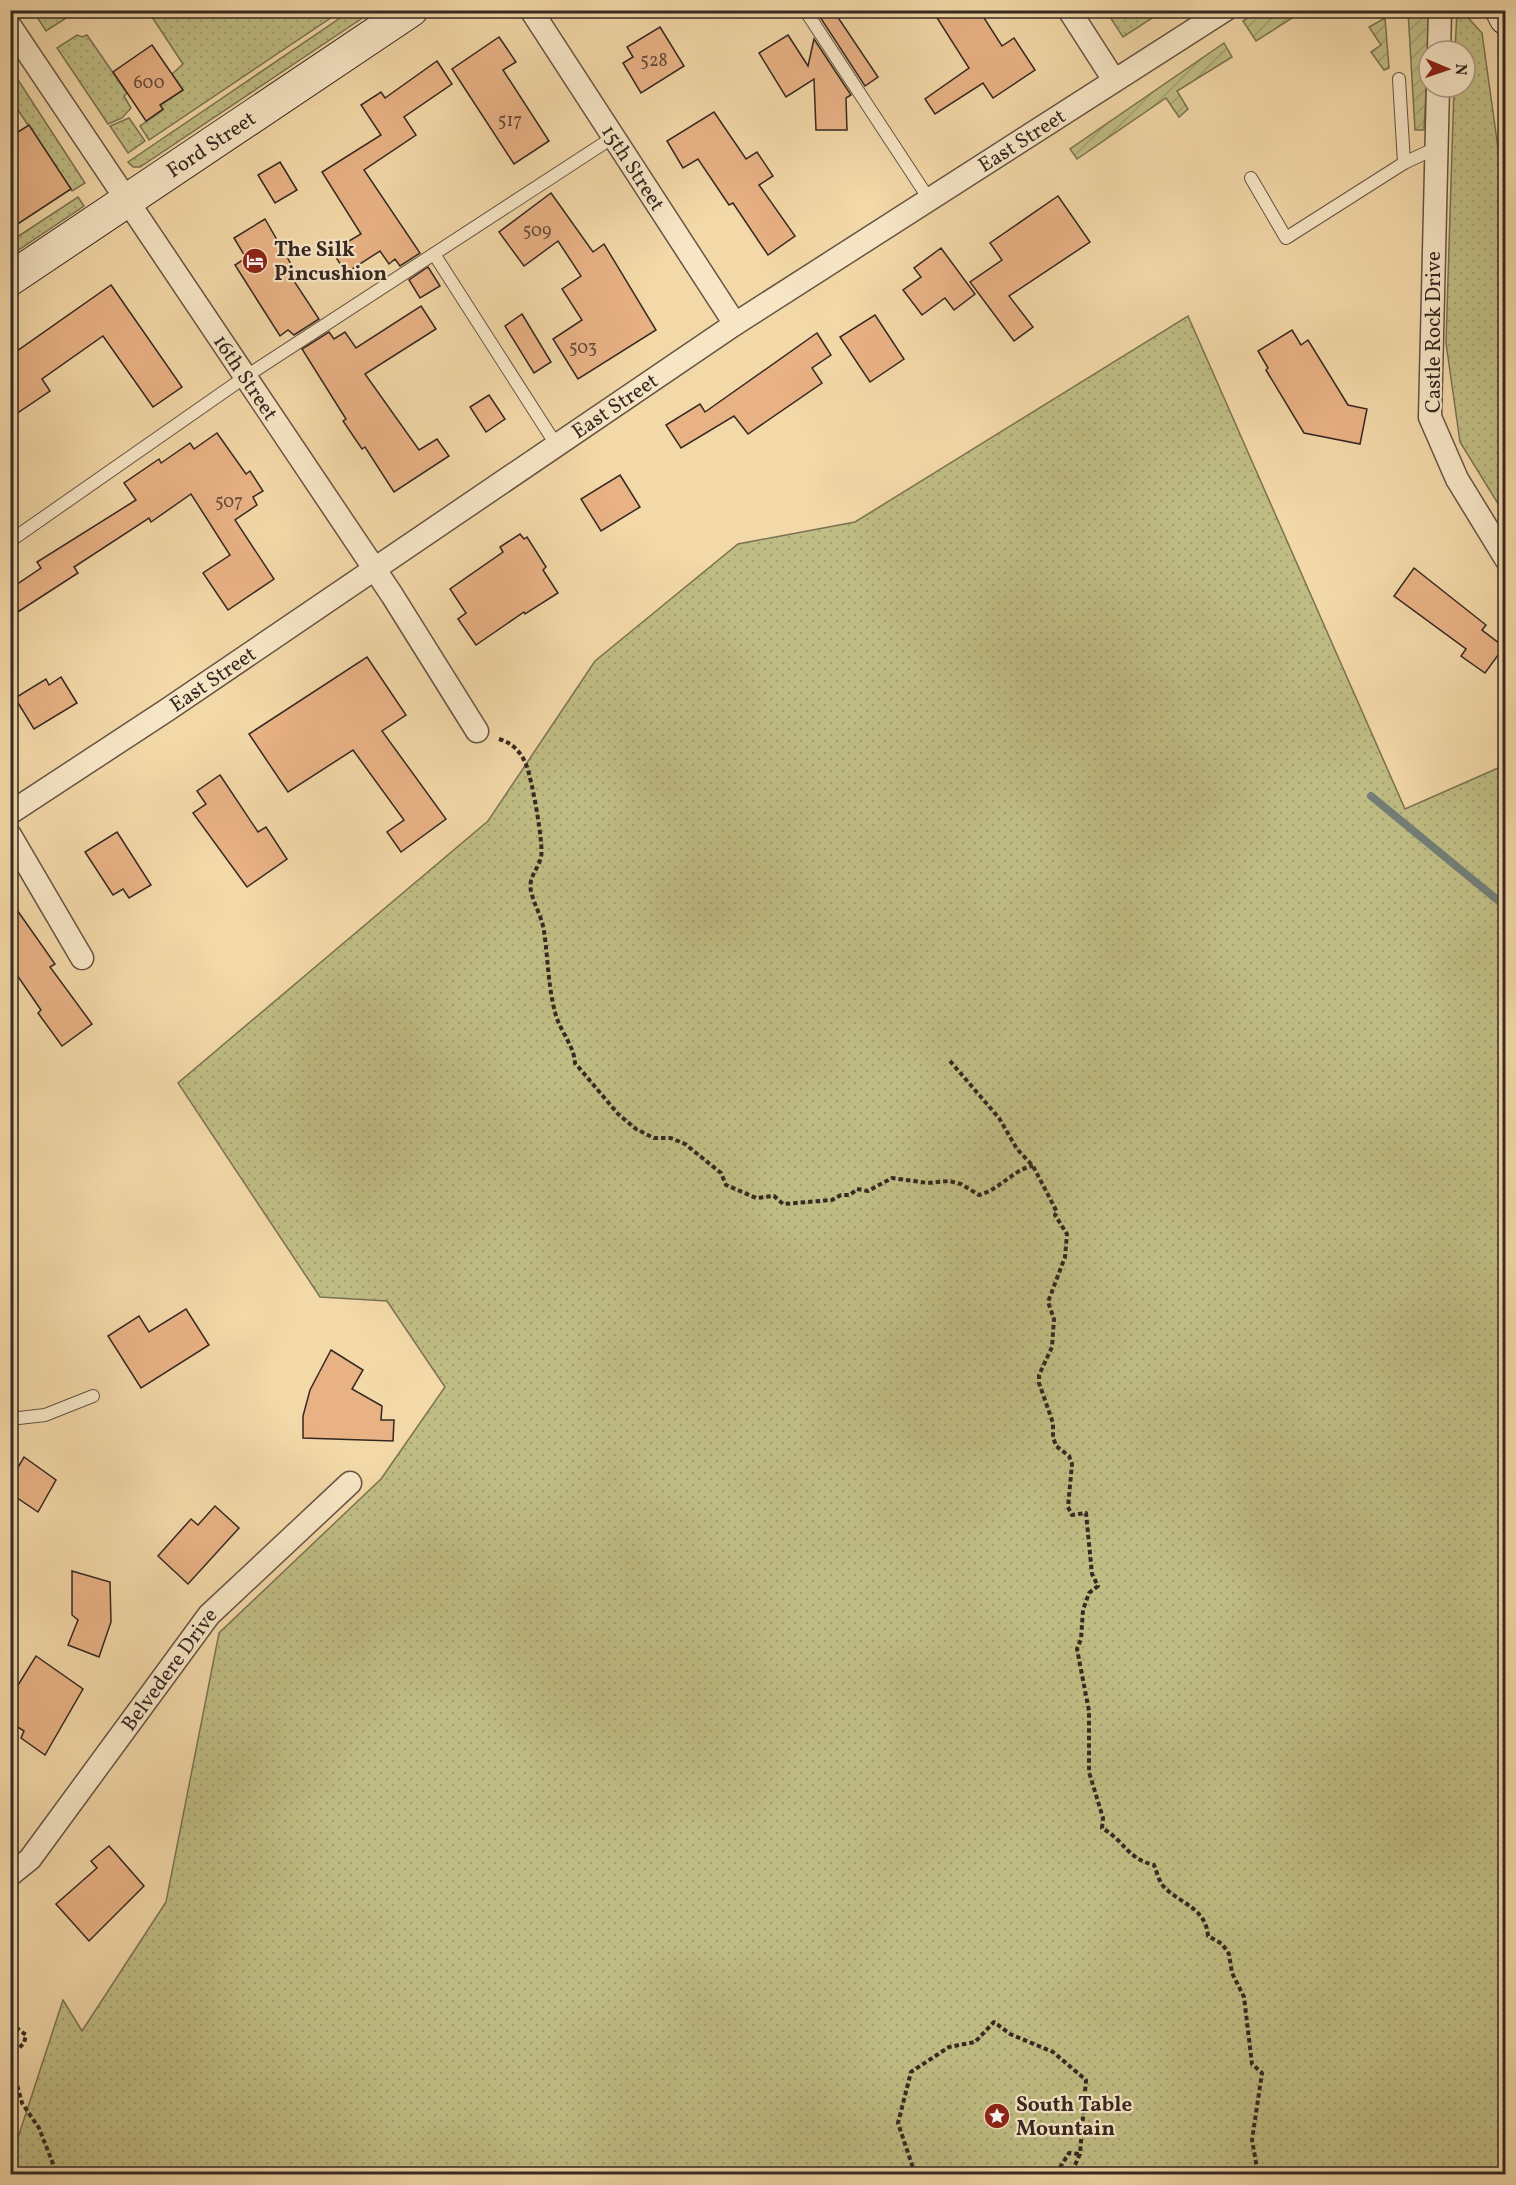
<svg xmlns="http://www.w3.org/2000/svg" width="1516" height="2185" font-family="Vollkorn,serif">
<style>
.grass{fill:url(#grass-dots);stroke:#7b7253;stroke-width:1.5}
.garden{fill:url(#garden-furrows);stroke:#7b7253;stroke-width:1.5}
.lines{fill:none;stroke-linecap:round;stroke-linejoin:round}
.stream{stroke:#747e77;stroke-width:8}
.building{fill:#e9b285;stroke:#362822;stroke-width:1.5}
.lane-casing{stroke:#655444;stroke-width:14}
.street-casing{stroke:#655444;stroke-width:25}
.secondary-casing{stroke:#362822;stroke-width:35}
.path{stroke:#362822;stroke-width:4;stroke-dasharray:4.5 3;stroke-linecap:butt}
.lane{stroke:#f7e6c6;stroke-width:12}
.street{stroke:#f7e6c6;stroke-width:22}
.secondary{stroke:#f7e6c6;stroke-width:33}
.labels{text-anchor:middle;stroke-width:4.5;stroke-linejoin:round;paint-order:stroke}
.number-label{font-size:18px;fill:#634a3b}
.street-label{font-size:21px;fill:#362822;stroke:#f7e6c6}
.poi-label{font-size:21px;font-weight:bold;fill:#362822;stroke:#f7e6c6;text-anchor:start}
</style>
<defs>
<pattern id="grass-dots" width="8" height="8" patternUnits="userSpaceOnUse" patternTransform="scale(1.5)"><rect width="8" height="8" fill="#c0bd84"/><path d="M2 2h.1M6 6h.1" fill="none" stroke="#a6a272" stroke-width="1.8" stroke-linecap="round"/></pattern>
<pattern id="garden-furrows" width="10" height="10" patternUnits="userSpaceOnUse" patternTransform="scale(1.5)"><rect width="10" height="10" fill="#c0bd84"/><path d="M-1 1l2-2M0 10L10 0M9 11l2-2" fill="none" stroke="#a6a272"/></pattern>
</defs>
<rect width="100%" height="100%" fill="#f3d8a8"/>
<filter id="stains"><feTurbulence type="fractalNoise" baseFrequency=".00333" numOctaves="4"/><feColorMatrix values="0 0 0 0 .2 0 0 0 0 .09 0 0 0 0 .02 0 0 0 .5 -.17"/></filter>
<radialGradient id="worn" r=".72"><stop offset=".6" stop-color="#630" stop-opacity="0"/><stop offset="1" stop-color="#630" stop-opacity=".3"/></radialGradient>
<g class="grass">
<polygon points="45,10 77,10 77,11 46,31 37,17"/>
<polygon points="352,10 373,11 140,167 133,167 128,162"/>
<polygon points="148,11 341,11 149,140 140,126 163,110 160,105 183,90 172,74 183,64"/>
<polygon points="1106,11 1163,11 1123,37"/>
<polygon points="1457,11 1462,11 1482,33 1498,148 1506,279 1505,515 1460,442 1446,343 1454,87 1465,87 1465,51 1455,51"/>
<polygon points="77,35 82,37 87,35 127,93 124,96 131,108 122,118 108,124 57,48"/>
<polygon points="10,69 11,69 85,183 72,191 14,104 11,99"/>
<polygon points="129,118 145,141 128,153 110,126"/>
<polygon points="78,197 84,206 11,255 11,241"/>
<polygon points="1188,316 1405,809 1505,765 1505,2174 11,2174 11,2159 63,2000 82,2031 166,1902 219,1633 381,1479 445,1387 387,1301 320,1297 178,1083 488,821 595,661 738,544 855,522"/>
</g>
<g class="garden">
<polygon points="1260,10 1303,10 1303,11 1256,41 1243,21"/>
<polygon points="1408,11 1430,11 1424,130 1415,130"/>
<polygon points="1385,18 1389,68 1384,70 1371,52 1381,45 1369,27"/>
<polygon points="1224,43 1232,57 1177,91 1188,109 1179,117 1166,98 1077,159 1070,149"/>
</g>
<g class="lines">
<polyline class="stream" points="1371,796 1506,907"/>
</g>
<g class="building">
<polygon points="821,10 833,10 878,77 865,86 820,17"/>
<polygon points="932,10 979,10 1002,46 1014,38 1035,70 993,98 983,83 935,114 925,99 969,68"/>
<polygon points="660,27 684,66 641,93 623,63 633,57 627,47"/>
<polygon points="788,35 808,66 814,39 851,95 846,98 847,130 816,130 814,79 786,97 759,53"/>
<polygon points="499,37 516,62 503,70 549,141 514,164 452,69"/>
<polygon points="152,45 183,90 160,105 163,109 146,121 113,72"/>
<polygon points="437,61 452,84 404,117 416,135 364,170 420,253 400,266 395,259 389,264 380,251 346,273 332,251 361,234 322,172 381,135 361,105 381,92 385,98"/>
<polygon points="714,112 746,159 757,152 773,176 759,185 795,236 768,255 733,203 729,205 698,159 683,168 667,141"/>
<polygon points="29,125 71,189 10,229 10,137"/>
<polygon points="280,162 297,190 275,203 258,175"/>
<polygon points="551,193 593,252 604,244 656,330 578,379 553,339 582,320 562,289 581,276 558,241 524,266 499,232"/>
<polygon points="1058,196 1090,242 1009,296 1033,327 1014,341 970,282 1002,260 990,243"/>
<polygon points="265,219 295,271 290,275 319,319 294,335 288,330 280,336 235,265 246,258 234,238"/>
<polygon points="941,248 975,294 954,310 945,298 922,315 903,290 921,277 914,268"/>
<polygon points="428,267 440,286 420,298 409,280"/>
<polygon points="111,285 182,387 153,407 103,336 42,379 50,391 10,418 10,356"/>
<polygon points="421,306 436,329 365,374 419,450 437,439 449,456 394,492 365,447 362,449 343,421 346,419 302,349 329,332 334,339 345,332 356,348"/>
<polygon points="522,314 551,362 534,373 505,326"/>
<polygon points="875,315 904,359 870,382 840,337"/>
<polygon points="1292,330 1301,345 1308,340 1348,405 1367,409 1360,444 1304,433 1266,370 1268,368 1258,351"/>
<polygon points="817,333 831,355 812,368 822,383 748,434 734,416 681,448 666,425 700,404 705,412"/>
<polygon points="489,395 505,419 486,432 470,407"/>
<polygon points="217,433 246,474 250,471 263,491 253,497 257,505 235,520 274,579 228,610 203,573 230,555 191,494 151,522 149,518 74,567 78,573 10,617 10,589 41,568 37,562 136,500 124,483 159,459 161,463 190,443 194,449"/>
<polygon points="620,475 640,507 601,531 581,499"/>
<polygon points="520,534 524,539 527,537 546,567 543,570 558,593 525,614 524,612 476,645 458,619 466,613 450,589 503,552 500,547"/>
<polygon points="1414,568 1486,625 1482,630 1504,647 1485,673 1461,656 1466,649 1394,596"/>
<polygon points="367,657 406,715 382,731 446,819 401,852 387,832 404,820 353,750 288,792 249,734"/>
<polygon points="61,677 77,703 34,729 15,698 46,679 49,685"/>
<polygon points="220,775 258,832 266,827 287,859 247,887 193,813 206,804 197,791"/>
<polygon points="117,832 151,885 129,898 123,889 113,895 85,852"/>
<polygon points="10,900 55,964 50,967 92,1024 62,1046 38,1013 41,1010 10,965"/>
<polygon points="186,1309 209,1345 141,1388 108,1336 139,1316 149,1332"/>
<polygon points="331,1350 363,1370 352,1389 382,1406 381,1420 394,1420 393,1441 303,1438 303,1416 310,1390"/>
<polygon points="24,1457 56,1480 38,1512 10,1493 10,1481"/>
<polygon points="215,1506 239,1528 188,1584 158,1556 191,1519 198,1525"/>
<polygon points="72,1571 110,1582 111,1622 99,1657 68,1645 78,1620 72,1615"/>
<polygon points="36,1656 83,1689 45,1755 21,1738 24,1731 10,1722 10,1698"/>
<polygon points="109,1846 144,1886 89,1941 56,1904 97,1868 91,1861"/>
</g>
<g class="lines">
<g class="lane-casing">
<g id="lane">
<polyline points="805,10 929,199"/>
<polyline points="1399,79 1404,163"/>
<polyline points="1251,178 1286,238 1404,163 1436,148"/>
<polyline points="434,254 557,446"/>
<polyline points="10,541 245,377 612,138"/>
<polyline points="10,1419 45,1415 93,1396"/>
</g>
</g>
<g class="street-casing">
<g id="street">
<path id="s1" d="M531,10l204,314"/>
<polyline points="1069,10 1114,80"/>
<path id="s2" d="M10,26l382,569 85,136"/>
<polyline points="1439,51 1440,10"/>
<polyline points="1438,87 1430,417 1457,479 1506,559"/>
<path id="s3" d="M10,813l157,-103 568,-386 490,-314"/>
<polyline points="10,835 82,958"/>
<path id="s4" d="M10,1875l20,-16 179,-244 141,-132"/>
</g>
</g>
<g class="secondary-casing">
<g id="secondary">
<polyline points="1502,10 1506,18"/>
<path id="s5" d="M10,279l401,-269"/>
</g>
</g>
<g class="path">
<path d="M499,739c14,4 23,14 28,28 5,14 17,77 14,90 -3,13 -13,20 -10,34 3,14 11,26 13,40 4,27 4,55 11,81 4,18 19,33 20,51l43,51 18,15 18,9h17l14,6 36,29 5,12 14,6 16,7 18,-2 9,8 49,-4 9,-5h9l7,-6 11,2 24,-13 36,5 21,-2 12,3 18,11c22,-6 33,-25 54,-29"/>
<path d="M950,1061l49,57 18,31 16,17 24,46 -2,3 12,19 -2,23 -17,45 6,17 -2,28 -13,28v8l14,40v14l3,9 13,10 3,8 -4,43 4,8 14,-2 6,61 6,12 -9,7 -6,17 -2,29 -4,10 12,62v61l14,46 -1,10c24,14 24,30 52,37 3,7 5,17 10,22 17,17 42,21 44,49l14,8 7,10 3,19 12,24 8,67 10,9 -10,67 5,28 -4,6"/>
<polyline points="10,2023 26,2035 24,2043 15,2052 16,2081 22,2103 39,2128 57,2174"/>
<polyline points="915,2174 898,2123 911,2072 949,2047 975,2042 994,2022 1010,2034 1053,2052 1086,2080 1080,2154 1071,2174"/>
<polyline points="1056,2174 1069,2153 1080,2154"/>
</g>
<use href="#lane" class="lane"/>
<use href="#street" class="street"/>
<use href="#secondary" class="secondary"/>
</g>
<defs>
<g id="hotel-disc" transform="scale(1.35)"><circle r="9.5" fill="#8f2418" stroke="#f7e6c6"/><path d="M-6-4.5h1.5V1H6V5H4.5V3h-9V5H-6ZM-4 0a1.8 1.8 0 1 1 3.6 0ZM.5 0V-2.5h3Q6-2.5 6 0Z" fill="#fff"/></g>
<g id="sight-disc" transform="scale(1.35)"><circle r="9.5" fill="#8f2418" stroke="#f7e6c6"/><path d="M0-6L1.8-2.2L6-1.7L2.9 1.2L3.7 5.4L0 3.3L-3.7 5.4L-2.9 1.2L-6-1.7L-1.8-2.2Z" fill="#fff"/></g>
</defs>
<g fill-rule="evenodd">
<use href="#hotel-disc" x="255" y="261"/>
<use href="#sight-disc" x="997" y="2116"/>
</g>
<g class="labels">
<g class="number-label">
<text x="654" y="66">528</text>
<text x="149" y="88">600</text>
<text x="510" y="126">517</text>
<text x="537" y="236">509</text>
<text x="583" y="353">503</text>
<text x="229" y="507">507</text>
</g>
<g class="street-label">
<text dy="7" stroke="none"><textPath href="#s3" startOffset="1215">East Street</textPath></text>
<text dy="7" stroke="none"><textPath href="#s5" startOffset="242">Ford Street</textPath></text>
<text dy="7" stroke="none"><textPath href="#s1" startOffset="188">15th Street</textPath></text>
<text transform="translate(1433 332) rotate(-90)" y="7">Castle Rock Drive</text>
<text dy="7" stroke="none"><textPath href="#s2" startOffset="423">16th Street</textPath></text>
<text dy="7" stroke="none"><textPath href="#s3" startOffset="729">East Street</textPath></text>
<text dy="7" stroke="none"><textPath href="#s3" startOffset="243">East Street</textPath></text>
<text dy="7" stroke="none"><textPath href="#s4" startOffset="261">Belvedere Drive</textPath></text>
</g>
<g class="poi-label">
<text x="274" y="256">The Silk<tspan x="274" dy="24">Pincushion</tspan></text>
<text x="1016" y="2111">South Table<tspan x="1016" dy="24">Mountain</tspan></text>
</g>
</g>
<rect width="1516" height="2185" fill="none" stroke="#f3d8a8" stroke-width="36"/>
<rect x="12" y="12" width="1492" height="2161" fill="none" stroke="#362822" stroke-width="3"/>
<rect x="18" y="18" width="1480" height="2149" fill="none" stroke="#362822" stroke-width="1.5"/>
<g transform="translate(1447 69) rotate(92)"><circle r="28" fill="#f7e6c6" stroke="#aa9a84" stroke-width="1.5"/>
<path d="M0-4.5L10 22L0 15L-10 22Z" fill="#8f2418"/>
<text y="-9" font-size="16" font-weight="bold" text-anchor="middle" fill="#362822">N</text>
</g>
<rect width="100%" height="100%" filter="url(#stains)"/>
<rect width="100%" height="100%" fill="url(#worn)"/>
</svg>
